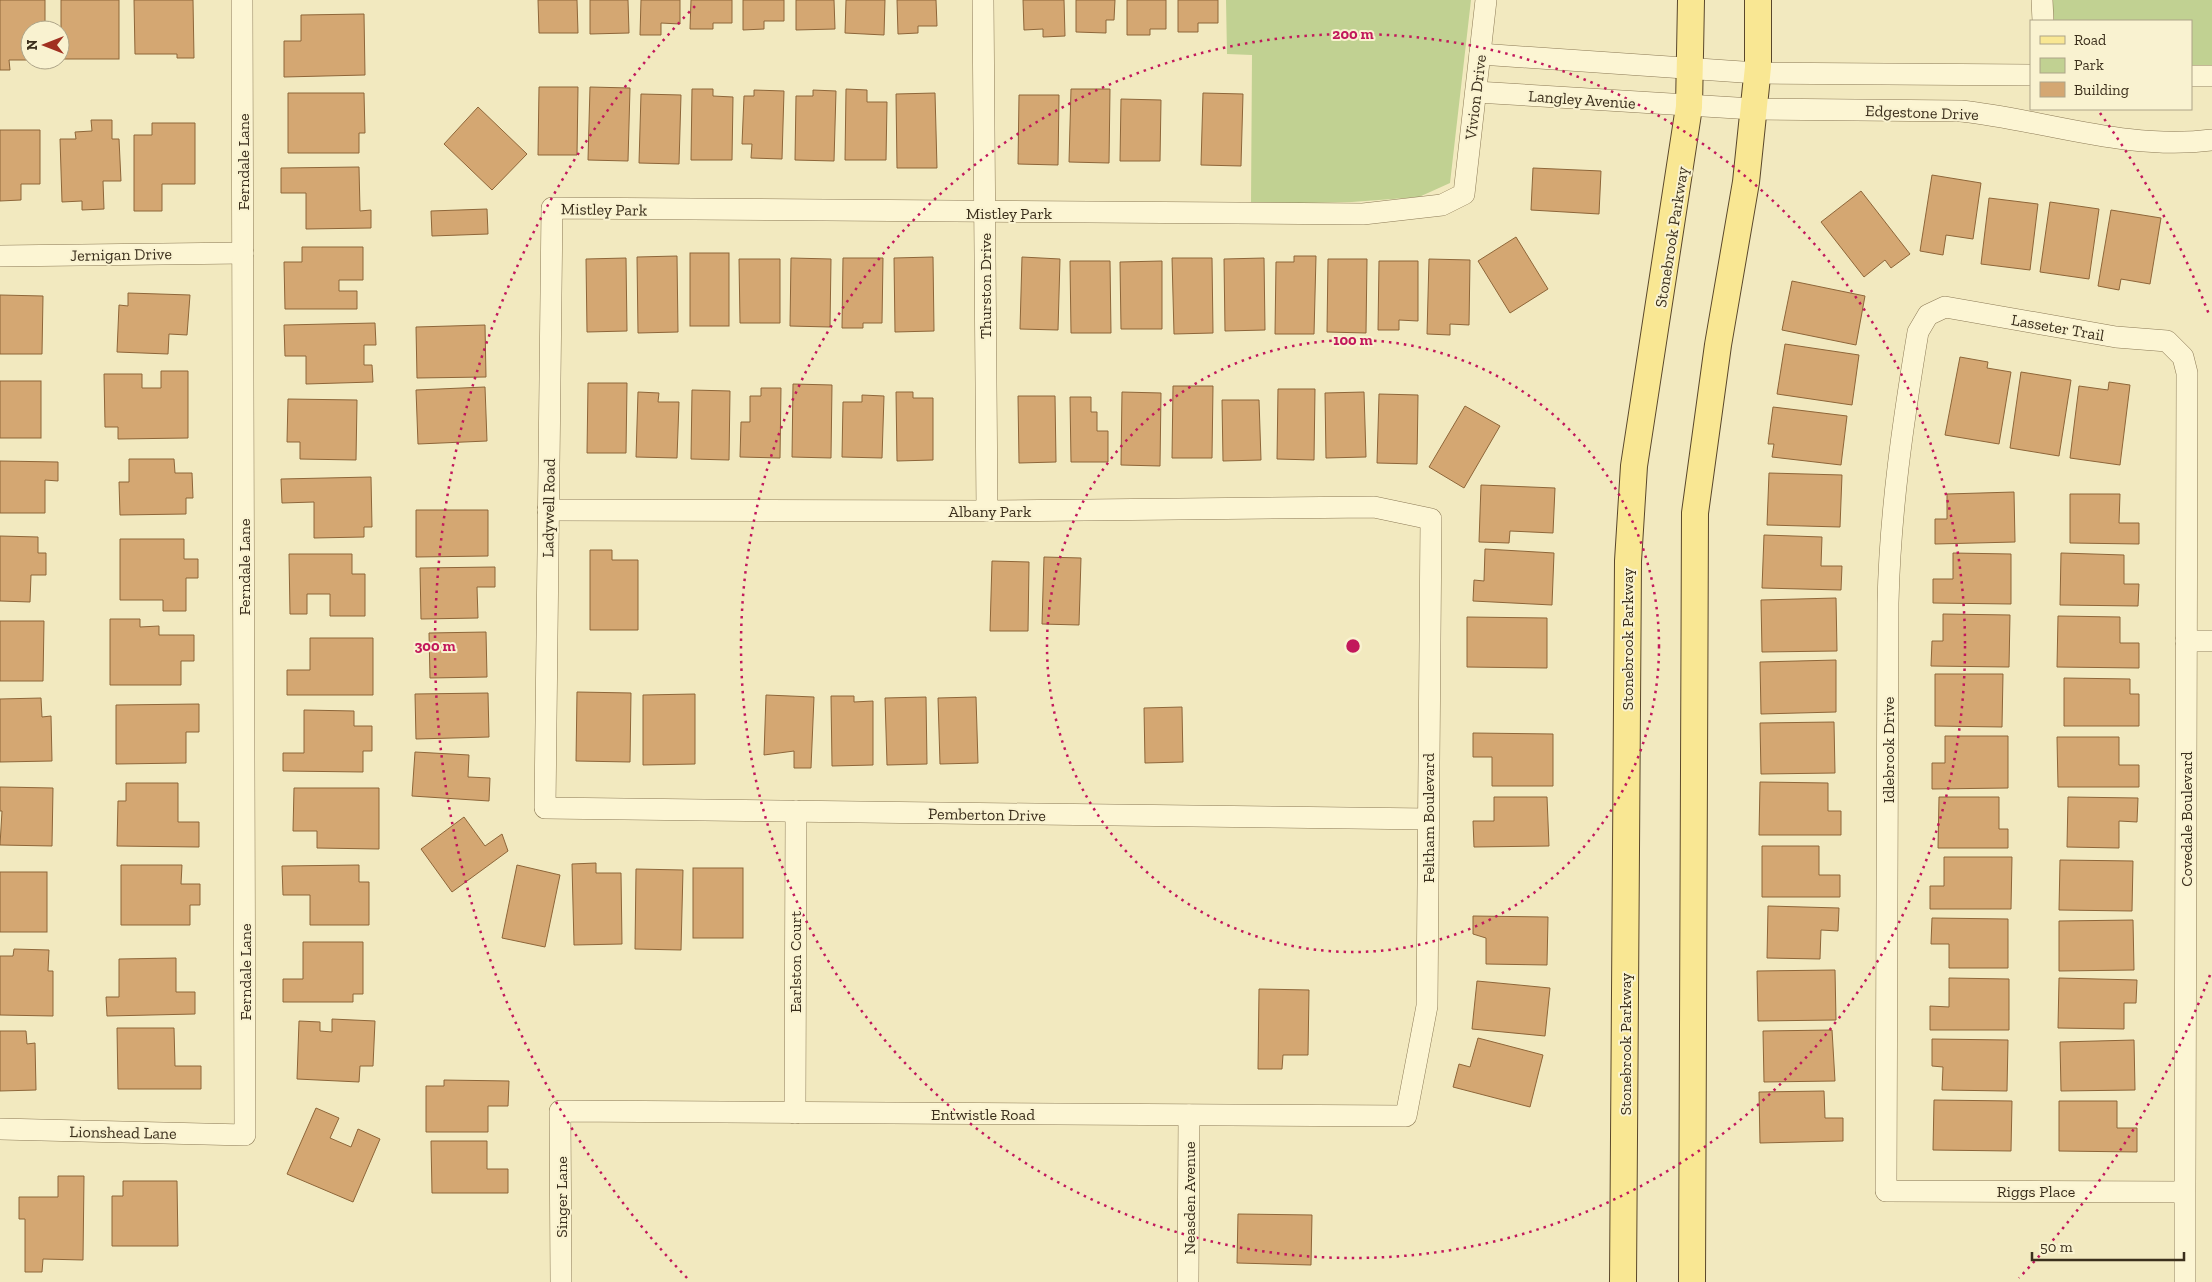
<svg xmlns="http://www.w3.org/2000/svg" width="2212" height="1282" font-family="'Zilla Slab',serif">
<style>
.green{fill:#c1d192}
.building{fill:#d4a772;stroke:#8e6639}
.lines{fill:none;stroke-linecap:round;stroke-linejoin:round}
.minor-casing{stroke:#8c7a56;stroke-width:22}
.major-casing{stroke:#5a472b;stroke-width:28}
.minor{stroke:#fcf5d3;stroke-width:21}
.major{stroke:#f9e793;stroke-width:26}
.ring{fill:none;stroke:#c2185b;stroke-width:2.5;stroke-dasharray:2.5 5}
.labels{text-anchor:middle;stroke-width:4;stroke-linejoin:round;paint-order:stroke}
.street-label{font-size:16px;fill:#3b2f1c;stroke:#f9f2d0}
.centre{fill:#c2185b;stroke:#f9f2d0;stroke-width:2.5}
.ring-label{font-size:15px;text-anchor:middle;font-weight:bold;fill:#c2185b;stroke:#f9f2d0;stroke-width:4;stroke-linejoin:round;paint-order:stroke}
</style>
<rect width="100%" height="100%" fill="#f2e9bf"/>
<g class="green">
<polygon points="1226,0 1471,0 1450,183 1419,197 1352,202 1251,204 1252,55 1227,54"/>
<polygon points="2052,0 2212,0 2212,66 2191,66 2191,21 2054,21"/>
</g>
<g class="building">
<polygon points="0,0 45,0 45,30 30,30 30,60 9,60 10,70 0,70"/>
<rect x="61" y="0" width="58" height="59"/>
<polygon points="134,0 193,0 194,58 177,58 177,54 135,54"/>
<polygon points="538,0 577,0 578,33 539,33"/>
<polygon points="590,0 628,0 629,33 590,34"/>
<polygon points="641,0 680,0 680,24 661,23 661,35 640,35"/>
<polygon points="691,0 732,0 732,23 713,23 713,29 690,29"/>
<polygon points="743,0 784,0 784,21 764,21 764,29 743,30"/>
<polygon points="796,0 834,0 835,29 796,30"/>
<polygon points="846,0 885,0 884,35 845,33"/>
<polygon points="897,0 936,0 937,26 918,26 918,33 898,34"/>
<polygon points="1023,0 1064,0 1065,36 1043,37 1043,29 1024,30"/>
<polygon points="1076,0 1115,0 1114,20 1106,20 1106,33 1076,32"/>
<polygon points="1127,0 1166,0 1166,29 1150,29 1150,35 1127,35"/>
<polygon points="1178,0 1218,0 1218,23 1198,23 1198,32 1178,32"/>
<polygon points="364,14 365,75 284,77 284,41 301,41 301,15"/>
<polygon points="539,87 578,87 577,155 538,155"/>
<polygon points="590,87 630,88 628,161 588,160"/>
<polygon points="692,89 713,89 713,96 733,97 732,160 691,160"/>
<polygon points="846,89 867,90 867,102 887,102 886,160 845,160"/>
<polygon points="1071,89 1110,89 1109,163 1069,162"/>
<polygon points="754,90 784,91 782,159 751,158 752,144 742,144 744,96 754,96"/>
<polygon points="813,90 836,91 834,161 795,160 796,96 813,96"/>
<polygon points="288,93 364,93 365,133 359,133 359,153 288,153"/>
<polygon points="935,93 937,168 897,168 896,94"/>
<polygon points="1203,93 1243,94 1241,166 1201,165"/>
<polygon points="641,94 681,95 679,164 639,163"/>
<polygon points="1019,95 1059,95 1058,165 1018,164"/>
<polygon points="1121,99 1161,100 1160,161 1120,161"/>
<polygon points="478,107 527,154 492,190 444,144"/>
<polygon points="91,120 112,120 112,139 119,139 121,181 103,181 104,209 82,210 82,201 62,202 60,139 76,139 75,132 92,131"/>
<polygon points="152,123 195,123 195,184 162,184 162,211 134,211 134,135 152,135"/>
<polygon points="0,130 40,130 40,184 21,184 21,200 0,201"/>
<polygon points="359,167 360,211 371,210 371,228 306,229 306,193 281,193 281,168"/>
<polygon points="1533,168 1601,171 1599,214 1531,210"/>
<polygon points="1932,175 1981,183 1973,239 1946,235 1943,255 1920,251"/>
<polygon points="1861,191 1910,254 1891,268 1885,260 1864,277 1821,222"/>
<polygon points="1989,198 2038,204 2030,270 1981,264"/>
<polygon points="2050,202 2099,209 2089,279 2040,272"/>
<polygon points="487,209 488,234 432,236 431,211"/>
<polygon points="2111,210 2161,218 2150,284 2121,279 2119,290 2098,286"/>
<polygon points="1516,237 1548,289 1510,313 1478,261"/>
<polygon points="302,247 363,247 363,280 339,280 339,291 357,291 357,309 285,309 284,262 302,262"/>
<rect x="690" y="253" width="39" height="73"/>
<polygon points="677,256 678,332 638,333 637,257"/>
<polygon points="1294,256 1316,256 1314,334 1275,334 1276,262 1294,262"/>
<polygon points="933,257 934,331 895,332 894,258"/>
<polygon points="1022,257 1060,259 1058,330 1020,329"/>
<polygon points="626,258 627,331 587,332 586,259"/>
<polygon points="791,258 831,259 830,327 790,326"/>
<polygon points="843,258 883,258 882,323 863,323 863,328 842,328"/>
<polygon points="1172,258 1212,258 1213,333 1174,334"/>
<polygon points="1264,258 1265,330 1225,331 1224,259"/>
<polygon points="739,259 780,259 780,323 740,323"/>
<polygon points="1328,259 1367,259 1366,333 1327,332"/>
<polygon points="1429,259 1470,260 1469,325 1450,324 1450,335 1427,334"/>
<polygon points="1070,261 1110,261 1111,333 1071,333"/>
<polygon points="1162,261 1162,329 1121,329 1120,262"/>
<polygon points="1379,261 1418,261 1418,321 1399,320 1399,330 1378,330"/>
<polygon points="1792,281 1865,296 1856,345 1782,330"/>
<polygon points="128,293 190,295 187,335 169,334 168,354 117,352 119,305 128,306"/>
<polygon points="0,295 43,296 42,354 0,354"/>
<polygon points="375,323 376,345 364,345 364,365 372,365 373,382 306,384 306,356 285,356 284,325"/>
<polygon points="485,325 486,377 417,378 416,327"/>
<polygon points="1785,344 1859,355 1852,405 1777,394"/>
<polygon points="1960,357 1988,362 1987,368 2011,372 1999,444 1945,435"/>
<polygon points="161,371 188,371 188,438 118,439 118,427 105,427 104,374 142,374 142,388 161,388"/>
<polygon points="2021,372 2071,380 2059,456 2010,448"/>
<rect x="0" y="381" width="41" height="57"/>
<polygon points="2109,382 2130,385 2120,465 2070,458 2079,386 2108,390"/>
<polygon points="588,383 627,383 626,453 587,453"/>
<polygon points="793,384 832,385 831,458 792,457"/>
<polygon points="1173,386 1213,386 1212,458 1172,458"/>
<polygon points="485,387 487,441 418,444 416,390"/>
<polygon points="761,388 781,388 780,458 740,457 741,422 750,422 750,396 761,396"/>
<polygon points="1278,389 1315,389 1314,460 1277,459"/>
<polygon points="692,390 730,391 729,460 691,459"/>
<polygon points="638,392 659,393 658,402 679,402 677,458 636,457"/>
<polygon points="896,392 913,392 913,398 933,398 933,460 897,461"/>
<polygon points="1122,392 1161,393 1160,466 1121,465"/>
<polygon points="1364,392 1366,457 1326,458 1325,393"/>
<polygon points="1379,394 1418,395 1417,464 1377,463"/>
<polygon points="862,395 884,396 882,458 842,457 843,402 862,402"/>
<polygon points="1018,396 1055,396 1056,462 1019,463"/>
<polygon points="1070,397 1091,397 1091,412 1097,412 1097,431 1108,431 1108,462 1071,462"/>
<polygon points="288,399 357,400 356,460 300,459 300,442 287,442"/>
<polygon points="1222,400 1259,400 1261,460 1223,461"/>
<polygon points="1465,406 1500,426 1464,488 1429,467"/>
<polygon points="1773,407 1847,416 1841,465 1772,457 1774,444 1768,444"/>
<polygon points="129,459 174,459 175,473 192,473 193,498 186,498 186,514 120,515 119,482 129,482"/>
<polygon points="0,461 58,462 58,481 45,480 45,513 0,513"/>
<polygon points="1769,473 1842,475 1840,527 1767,525"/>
<polygon points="371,477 372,527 364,527 364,537 314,538 314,502 282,503 281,479"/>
<polygon points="1481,485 1555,488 1553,533 1510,531 1509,543 1479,542"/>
<polygon points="2014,492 2015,542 1935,544 1935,519 1947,519 1947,494"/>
<polygon points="2070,494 2120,494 2119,523 2139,523 2139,544 2070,543"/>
<polygon points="416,510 488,510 488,556 416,557"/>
<polygon points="1764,535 1822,537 1821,566 1842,566 1841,590 1762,588"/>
<polygon points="0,536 38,537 38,553 46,553 46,575 31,575 30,602 0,601"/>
<polygon points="120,539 184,539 184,559 198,559 198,578 186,578 186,611 163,611 163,600 120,600"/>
<polygon points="1485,549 1554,553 1552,605 1473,601 1474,580 1484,581"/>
<polygon points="590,550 612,550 612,560 638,560 638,630 590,630"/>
<polygon points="1953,553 2011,554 2011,604 1933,603 1933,579 1953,579"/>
<polygon points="2061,553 2124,555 2124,584 2139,584 2138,606 2060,605"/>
<polygon points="289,554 352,554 352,574 365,574 365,616 330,616 330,594 307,594 307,614 290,614"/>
<polygon points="1044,557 1081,558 1079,625 1042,624"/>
<polygon points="992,561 1029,562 1028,631 990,631"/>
<polygon points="495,567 495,587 477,587 478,618 421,619 420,568"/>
<polygon points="1836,598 1837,651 1762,652 1761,600"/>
<polygon points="1943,614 2010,615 2009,667 1931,666 1932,641 1943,641"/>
<polygon points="2058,616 2120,617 2120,643 2139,643 2139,668 2057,667"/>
<polygon points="1467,617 1547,618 1547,668 1467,667"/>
<polygon points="110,619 140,619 140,627 159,626 159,635 194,635 194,661 181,661 181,685 110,685"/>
<polygon points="0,621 44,621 43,681 0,681"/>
<polygon points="486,632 487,677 430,678 429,633"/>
<polygon points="310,638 373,638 373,695 287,695 287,670 310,670"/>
<polygon points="1836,660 1836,712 1761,714 1760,662"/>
<polygon points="1935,674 2003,674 2002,727 1935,726"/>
<polygon points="2064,678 2130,679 2130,694 2139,694 2139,726 2064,726"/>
<polygon points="577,692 631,693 630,762 576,761"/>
<polygon points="488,693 489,737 416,739 415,694"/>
<polygon points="695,694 695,764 643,765 643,695"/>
<polygon points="766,695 814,697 811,768 794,768 794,751 764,755"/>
<polygon points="831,696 854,696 854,702 873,701 873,765 832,766"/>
<polygon points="926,697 927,764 887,765 885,698"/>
<polygon points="976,697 978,763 940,764 938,698"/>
<polygon points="41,698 42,717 51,716 52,761 0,762 0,699"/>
<polygon points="199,704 199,732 186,732 186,763 116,764 116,705"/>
<polygon points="1182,707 1183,762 1145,763 1144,708"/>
<polygon points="304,710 354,711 354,726 372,726 372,751 363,751 363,772 283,771 283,753 304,753"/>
<polygon points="1834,722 1835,773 1761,774 1760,723"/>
<polygon points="1473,733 1553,734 1553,786 1492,786 1492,757 1473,757"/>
<polygon points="1945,736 2008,736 2008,788 1932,789 1932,763 1945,763"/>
<polygon points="2057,737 2119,737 2119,765 2139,765 2139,787 2058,787"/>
<polygon points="415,752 469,755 468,777 490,778 489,801 412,796"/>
<polygon points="1760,782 1828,783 1828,811 1841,811 1841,835 1759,835"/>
<polygon points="126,783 178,783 178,822 199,822 199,847 117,846 118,801 126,801"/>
<polygon points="0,787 53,788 52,846 0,845 2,811 0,811"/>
<polygon points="294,788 379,788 379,849 317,848 317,831 293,831"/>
<polygon points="1494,797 1547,797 1549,846 1474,847 1473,821 1494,821"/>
<polygon points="1939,797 1999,797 1999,829 2008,829 2008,848 1938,848"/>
<polygon points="2068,797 2138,798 2137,822 2119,821 2119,848 2067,847"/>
<polygon points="464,817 485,846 502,834 508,851 452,892 421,849"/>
<polygon points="1762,846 1819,846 1819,875 1840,875 1840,897 1762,897"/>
<polygon points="1944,857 2012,857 2011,909 1930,909 1930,886 1944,886"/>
<polygon points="2060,860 2133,861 2132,911 2059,910"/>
<polygon points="596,863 596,873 621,873 622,944 574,945 572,864"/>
<polygon points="121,865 182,865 181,884 200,884 200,905 190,905 190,925 121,925"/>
<polygon points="359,865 359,882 369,882 369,925 310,925 310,895 283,895 282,866"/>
<polygon points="517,865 560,875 545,947 502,938"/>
<rect x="693" y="868" width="50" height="70"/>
<polygon points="636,869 683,870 681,950 635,949"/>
<rect x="0" y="872" width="47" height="60"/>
<polygon points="1768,906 1839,908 1838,931 1821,930 1820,959 1767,958"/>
<polygon points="1473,916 1548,917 1547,965 1486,964 1486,938 1473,934"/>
<polygon points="1932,918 2008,919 2008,968 1949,968 1949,944 1931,944"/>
<polygon points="2133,920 2134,970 2059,971 2059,921"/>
<polygon points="303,942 363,942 363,994 353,994 353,1002 283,1002 283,979 303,979"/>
<polygon points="14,949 49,950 48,971 53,971 53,1016 0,1015 0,956 13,956"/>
<polygon points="176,958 176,992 195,992 195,1014 107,1016 106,997 119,997 119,959"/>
<polygon points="1835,970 1836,1020 1758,1021 1757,971"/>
<polygon points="1949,978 2009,979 2009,1030 1930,1030 1930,1006 1949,1007"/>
<polygon points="2059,978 2137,980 2136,1003 2124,1003 2124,1029 2058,1028"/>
<polygon points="1477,981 1550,988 1545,1036 1472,1029"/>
<polygon points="1259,989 1309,990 1308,1055 1283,1055 1282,1069 1258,1069"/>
<polygon points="332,1019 375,1021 373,1066 360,1066 359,1082 297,1079 299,1021 320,1022 320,1031 332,1032"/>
<polygon points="117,1028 174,1028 175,1066 201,1066 201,1089 118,1089"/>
<polygon points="1832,1030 1835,1081 1764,1082 1763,1031"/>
<polygon points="0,1031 26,1031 27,1044 35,1043 36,1090 0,1091"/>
<polygon points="1478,1038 1543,1055 1530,1107 1453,1087 1459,1064 1470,1067"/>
<polygon points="1932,1039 2008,1040 2007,1091 1942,1090 1943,1067 1932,1066"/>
<polygon points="2134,1040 2135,1090 2061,1091 2060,1042"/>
<polygon points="444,1080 509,1081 508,1106 488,1106 488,1132 426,1132 426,1086 444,1086"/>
<polygon points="1824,1091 1825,1118 1843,1118 1843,1141 1760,1143 1759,1092"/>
<polygon points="1934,1100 2012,1101 2011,1151 1933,1150"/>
<polygon points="2059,1101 2117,1101 2117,1128 2137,1128 2137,1152 2059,1151"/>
<polygon points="316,1108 339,1118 330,1138 351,1147 358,1129 380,1139 353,1202 287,1174"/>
<polygon points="431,1141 487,1141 487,1169 508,1169 508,1193 432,1193"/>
<polygon points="58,1176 84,1176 83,1260 43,1259 42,1272 25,1272 25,1219 19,1219 19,1197 58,1197"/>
<polygon points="123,1181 177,1181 178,1246 112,1246 112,1196 123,1196"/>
<polygon points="1238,1214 1312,1215 1311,1265 1237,1263"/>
</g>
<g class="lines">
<g class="minor-casing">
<g id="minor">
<polyline points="983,0 987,511"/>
<polyline points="2042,0 2043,21"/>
<polyline points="1480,54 1757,73 2031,75"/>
<polyline points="2191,76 2212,76"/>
<path d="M1476,92l277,17 208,2c84,9 165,40 251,29"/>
<polyline points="0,256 243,253"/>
<polyline points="548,510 987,511 1374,507 1431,519 1427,1006 1406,1116 560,1111 561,1282"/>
<polyline points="2186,641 2212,641"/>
<polyline points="1428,819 545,808 552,208 1363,214 1442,205 1464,194 1486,0"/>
<polyline points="795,1113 796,811"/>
<polyline points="0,1129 245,1135 242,0"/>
<polyline points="1188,1282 1189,1115"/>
<path d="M2185,1282v-90l2,-819 -4,-16 -16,-16 -51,-4 -171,-30 -17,8 -10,17c-15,90 -28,179 -30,271l-2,588 299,1"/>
</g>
</g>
<g class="major-casing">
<g id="major">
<polyline points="1623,1282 1628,561 1634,466 1689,107 1691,0"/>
<polyline points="1692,1282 1695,513 1718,345 1746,182 1758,67 1758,0"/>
</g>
</g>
<use href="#minor" class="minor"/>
<use href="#major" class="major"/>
</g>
<g class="ring">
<circle cx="1353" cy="646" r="306"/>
<circle cx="1353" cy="646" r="612"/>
<path d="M2210 975A918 918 0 0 1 2019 1278M687 1278A918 918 0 0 1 698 3M2100 113A918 918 0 0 1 2210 317"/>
</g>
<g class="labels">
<g class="street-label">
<text transform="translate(1475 97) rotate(-83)" y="6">Vivion Drive</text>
<text transform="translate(1582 99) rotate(4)" y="6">Langley Avenue</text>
<text transform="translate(1922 112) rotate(2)" y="6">Edgestone Drive</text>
<text transform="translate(243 162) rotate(-90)" y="6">Ferndale Lane</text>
<text transform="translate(604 209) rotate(1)" y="6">Mistley Park</text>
<text x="1009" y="219">Mistley Park</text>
<text transform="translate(1671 237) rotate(-81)" y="6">Stonebrook Parkway</text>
<text transform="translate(121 254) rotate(-1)" y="6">Jernigan Drive</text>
<text transform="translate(985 286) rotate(-90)" y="6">Thurston Drive</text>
<text transform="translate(2058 327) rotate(10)" y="6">Lasseter Trail</text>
<text transform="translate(548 508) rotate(-89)" y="6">Ladywell Road</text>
<text x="990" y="517">Albany Park</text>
<text transform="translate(244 567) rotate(-90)" y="6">Ferndale Lane</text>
<text transform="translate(1627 639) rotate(-90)" y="6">Stonebrook Parkway</text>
<text transform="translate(1888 750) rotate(-90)" y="6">Idlebrook Drive</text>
<text transform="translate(987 814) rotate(1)" y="6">Pemberton Drive</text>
<text transform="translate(1428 818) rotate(-90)" y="6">Feltham Boulevard</text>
<text transform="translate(2186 819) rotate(-90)" y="6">Covedale Boulevard</text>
<text transform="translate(795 962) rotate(-90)" y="6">Earlston Court</text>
<text transform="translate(245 972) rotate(-90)" y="6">Ferndale Lane</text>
<text transform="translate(1625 1044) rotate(-90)" y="6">Stonebrook Parkway</text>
<text x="983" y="1120">Entwistle Road</text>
<text transform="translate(123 1132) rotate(1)" y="6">Lionshead Lane</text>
<text x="2036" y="1197">Riggs Place</text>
<text transform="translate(561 1197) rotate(-90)" y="6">Singer Lane</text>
<text transform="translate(1189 1198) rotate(-90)" y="6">Neasden Avenue</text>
</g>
</g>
<circle cx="1353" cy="646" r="8" class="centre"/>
<g class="ring-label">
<text x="1353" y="39">200 m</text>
<text x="1353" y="345">100 m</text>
<text x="435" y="651">300 m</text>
</g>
<rect x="2030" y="20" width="162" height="90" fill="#f9f2d0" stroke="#ada488"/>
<rect x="2040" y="36" width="25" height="8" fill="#f9e793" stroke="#ada488"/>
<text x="2074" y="45" font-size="15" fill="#3b2f1c">Road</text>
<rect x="2040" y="58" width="25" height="15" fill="#c1d192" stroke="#ada488"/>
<text x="2074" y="70" font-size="15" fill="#3b2f1c">Park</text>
<rect x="2040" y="82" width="25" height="15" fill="#d4a772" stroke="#ada488"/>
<text x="2074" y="95" font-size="15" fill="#3b2f1c">Building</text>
<g transform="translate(45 45) rotate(270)"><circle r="24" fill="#f9f2d0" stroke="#ada488"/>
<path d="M0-4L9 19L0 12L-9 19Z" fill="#a13020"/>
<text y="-8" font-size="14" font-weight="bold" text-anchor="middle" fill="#3b2f1c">N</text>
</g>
<path d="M2032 1252v8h152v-8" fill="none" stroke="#3b2f1c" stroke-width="2.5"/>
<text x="2040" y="1252" font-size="15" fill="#3b2f1c" stroke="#f9f2d0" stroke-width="4" paint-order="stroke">50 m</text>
</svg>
